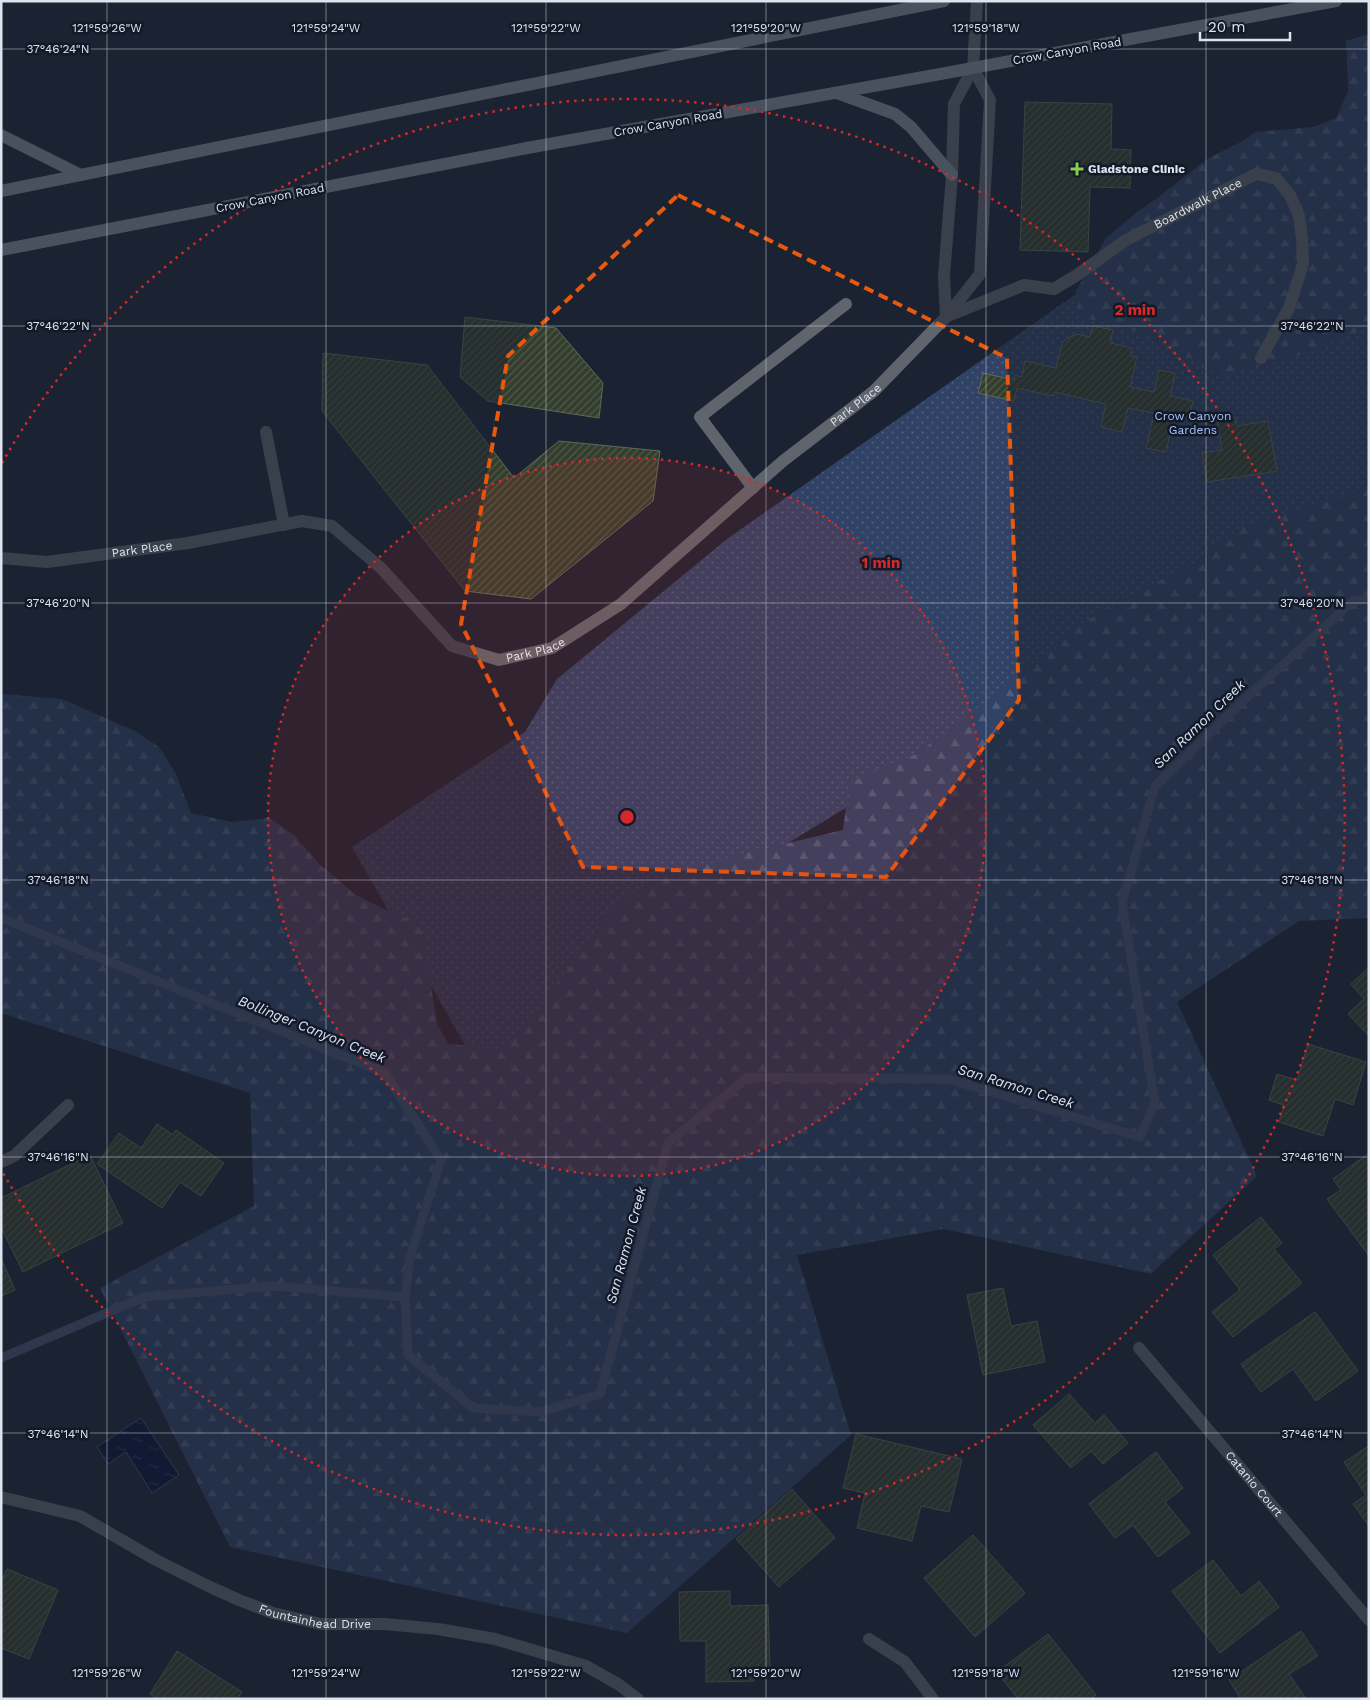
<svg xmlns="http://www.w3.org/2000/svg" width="1370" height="1700" font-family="'Work Sans',sans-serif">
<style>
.grass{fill:url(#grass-dots)}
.forest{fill:url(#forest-firs)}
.water{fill:url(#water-ripples);stroke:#45506e}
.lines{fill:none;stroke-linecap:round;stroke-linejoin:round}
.stream{stroke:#45506e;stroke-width:9}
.building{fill:url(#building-hatch);stroke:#5f6a58}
.service{stroke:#60646c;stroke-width:12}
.minor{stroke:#60646c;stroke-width:12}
.tertiary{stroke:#60646c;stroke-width:12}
.secondary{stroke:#828996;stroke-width:12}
.marked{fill:none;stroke:#e8590c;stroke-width:4;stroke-dasharray:10 6;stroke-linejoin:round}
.ticks{fill:none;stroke:#dee3ee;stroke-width:1;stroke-opacity:0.45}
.ring{fill:none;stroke:#d62828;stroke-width:2.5;stroke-dasharray:2.5 5}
.poi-dot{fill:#88cf49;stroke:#121928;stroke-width:2}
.labels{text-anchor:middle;stroke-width:5;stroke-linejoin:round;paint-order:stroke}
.street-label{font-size:12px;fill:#dee3ee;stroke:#121928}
.poi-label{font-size:12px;font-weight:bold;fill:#dee3ee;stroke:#121928;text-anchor:start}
.park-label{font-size:12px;fill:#a7c4fd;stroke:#121928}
.water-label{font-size:14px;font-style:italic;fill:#dbe2f1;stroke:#121928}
.ticks-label{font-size:12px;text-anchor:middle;fill:#dee3ee;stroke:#121928;stroke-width:5;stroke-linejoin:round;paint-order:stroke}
.centre{fill:#d62828;stroke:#121928;stroke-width:2.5}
.ring-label{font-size:15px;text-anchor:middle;font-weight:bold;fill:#d62828;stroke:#121928;stroke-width:5;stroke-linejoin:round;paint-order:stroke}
</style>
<defs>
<pattern id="grass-dots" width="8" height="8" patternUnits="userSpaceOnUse" patternTransform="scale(1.25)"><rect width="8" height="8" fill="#304265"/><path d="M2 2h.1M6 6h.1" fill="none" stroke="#4e5d7b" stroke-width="1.8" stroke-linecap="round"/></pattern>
<pattern id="forest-firs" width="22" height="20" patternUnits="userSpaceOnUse" patternTransform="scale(1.25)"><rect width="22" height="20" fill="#304265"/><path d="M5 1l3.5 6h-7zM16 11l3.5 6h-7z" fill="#4e5d7b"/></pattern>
<pattern id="water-ripples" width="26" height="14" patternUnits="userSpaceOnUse" patternTransform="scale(1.25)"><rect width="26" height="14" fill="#031137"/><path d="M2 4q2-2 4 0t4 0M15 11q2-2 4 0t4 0" fill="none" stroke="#273454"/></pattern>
<pattern id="building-hatch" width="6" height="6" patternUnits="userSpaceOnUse" patternTransform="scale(1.25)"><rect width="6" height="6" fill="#333d2c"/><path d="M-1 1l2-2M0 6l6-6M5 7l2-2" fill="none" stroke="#50594b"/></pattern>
</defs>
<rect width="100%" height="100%" fill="#1b2332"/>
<polygon class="grass" points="1180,225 1369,244 1369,540 1145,625 703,895 489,1087 352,847 525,732 557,679 727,539 1070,298"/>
<g class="forest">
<polygon points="1369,34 1369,328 1291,358 1235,373 1209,372 1178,350 1149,335 1079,316 1076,291 1106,238 1137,212 1159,197 1207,159 1243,141 1255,132 1313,127 1336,118 1348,91 1346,41"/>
<polygon points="1369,488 1369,918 1299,921 1177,1002 1257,1176 1151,1274 944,1229 797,1255 851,1435 627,1633 230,1547 100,1288 254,1206 250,1093 1,1013 1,694 62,699 135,731 159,747 175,772 191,813 232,822 269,818 294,835 320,865 355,894 379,907 414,921 423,933 437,1024 448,1044 502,1048 522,1031 608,914 646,882 738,855 843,830 849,784 882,767 914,755 956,725 1041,657 1077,626 1142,589 1191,566 1241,527"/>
</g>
<polygon class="water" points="141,1418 179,1475 152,1493 126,1452 108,1464 97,1447"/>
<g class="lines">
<g class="stream">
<polyline points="1,918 385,1073 441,1160 410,1257 405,1297 408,1355 473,1408 540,1412 600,1394 668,1143 748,1077 948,1079 1140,1137 1155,1102 1122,903 1155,786 1246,698 1353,601 1369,599"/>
<polyline points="1,1358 144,1297 273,1286 405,1297"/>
</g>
</g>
<g class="building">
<polygon points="1025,102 1112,104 1111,149 1131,150 1130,188 1090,187 1088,252 1020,250"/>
<polygon points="465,317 556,328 603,383 599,418 488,401 460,377"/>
<polygon points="1093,326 1113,330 1110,343 1132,348 1130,356 1137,357 1130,387 1154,392 1159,370 1175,373 1170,396 1193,401 1189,418 1174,415 1166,452 1146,448 1154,413 1128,408 1122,432 1101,427 1106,404 1054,392 1053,396 1017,388 1014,401 978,393 983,373 1014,380 1015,375 1022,377 1025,361 1056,368 1062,342 1076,334 1090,337"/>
<polygon points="323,353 427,365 514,478 559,441 660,451 653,501 531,599 465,591 322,411"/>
<polygon points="1235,417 1237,426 1268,421 1277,471 1207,482 1202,453 1222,450 1217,420"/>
<polygon points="1369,967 1369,1036 1348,1014 1364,999 1351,984"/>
<polygon points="1308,1044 1366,1062 1353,1105 1335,1099 1323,1136 1279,1122 1284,1105 1269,1100 1277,1074 1297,1080"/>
<polygon points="157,1124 173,1135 176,1130 224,1163 201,1196 180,1182 162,1208 97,1164 119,1133 141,1148"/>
<polygon points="1369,1153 1369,1256 1327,1199 1341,1190 1333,1179"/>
<polygon points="90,1155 123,1223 23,1272 1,1227 1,1198"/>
<polygon points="1261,1217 1282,1243 1274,1249 1302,1283 1233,1337 1212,1312 1240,1290 1213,1255"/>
<polygon points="1,1258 15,1290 1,1296"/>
<polygon points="1003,1288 1011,1326 1037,1321 1045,1362 983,1375 967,1295"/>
<polygon points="1315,1312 1358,1371 1316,1401 1293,1369 1261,1392 1241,1364"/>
<polygon points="1069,1394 1095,1423 1104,1415 1128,1443 1103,1464 1091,1451 1071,1468 1033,1425"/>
<polygon points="856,1434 962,1459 949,1512 921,1506 912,1541 857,1528 865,1493 843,1488"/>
<polygon points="1369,1446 1369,1526 1353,1504 1366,1495 1344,1462"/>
<polygon points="1156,1452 1183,1488 1165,1502 1190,1533 1158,1557 1133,1525 1115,1538 1089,1504"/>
<polygon points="792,1489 835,1538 779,1587 736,1539"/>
<polygon points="973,1535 1025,1593 975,1637 924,1578"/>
<polygon points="1213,1560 1241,1596 1259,1581 1279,1607 1220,1653 1172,1591"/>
<polygon points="7,1569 58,1590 29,1659 1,1648 1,1582"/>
<polygon points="730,1591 730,1606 768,1605 770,1668 754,1669 754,1681 706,1682 706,1641 680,1641 679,1592"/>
<polygon points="1301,1631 1318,1656 1289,1674 1306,1699 1241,1699 1229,1680"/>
<polygon points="1048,1634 1096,1695 1091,1699 1018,1699 997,1672"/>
<polygon points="177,1651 242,1692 237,1699 157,1699 150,1694"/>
</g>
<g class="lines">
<g class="service">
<polyline points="266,432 284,525"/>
<polyline points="753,488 700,417 846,304"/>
</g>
<g class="minor">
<path id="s1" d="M948,316l76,-31 30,4 23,-14 49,-35 130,-66 20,4 14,17 9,21 3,22 1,26 -14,44 -28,50"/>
<polyline points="946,317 944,276 952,175 954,104 973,68"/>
<path id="s2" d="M1,558l46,4 141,-19 114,-22 30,5 49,42 71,78 47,14 53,-12 69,-44 162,-143 91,-70 72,-74 34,-43 10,-174 -17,-32"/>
<polyline points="1,1162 14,1156 68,1105"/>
<path id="s3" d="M1139,1348l230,272"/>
<path id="s4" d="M1,1497l79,19 76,44 52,26 31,14 34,13 48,11h64l53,5 57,10 91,27 32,18 20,15"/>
<polyline points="869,1639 905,1662 933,1699"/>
</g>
<polyline class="tertiary" points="973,68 977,1"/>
<g class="secondary">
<polyline points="837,93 895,114 911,127 952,175"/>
<polyline points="1,135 81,175"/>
<polyline points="1,191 944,1"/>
<polyline points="1,250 527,148 935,75 1336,1"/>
</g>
</g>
<path d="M0 0H1370V1700H0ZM678,195l329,163 12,342 -133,177 -303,-10 -122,-243 47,-268z" fill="#1b2332" fill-opacity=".55" fill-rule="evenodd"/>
<path class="marked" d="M678,195l329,163 12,342 -133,177 -303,-10 -122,-243 47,-268z"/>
<path class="ticks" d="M107,1v1698M326,1v1698M546,1v1698M766,1v1698M986,1v1698M1206,1v1698M1,49h1368M1,326h1368M1,603h1368M1,880h1368M1,1157h1368M1,1433h1368"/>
<circle cx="627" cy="817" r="359" fill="#d62828" fill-opacity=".12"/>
<g class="ring">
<circle cx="627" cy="817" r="359"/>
<path d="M2 463A718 718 0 1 1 2 1171"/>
</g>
<path class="poi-dot" d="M1074.5 161.5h5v5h5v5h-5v5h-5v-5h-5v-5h5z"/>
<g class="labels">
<g class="street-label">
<text transform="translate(1067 51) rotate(-10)" y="4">Crow Canyon Road</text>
<text transform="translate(668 123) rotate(-10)" y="4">Crow Canyon Road</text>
<text transform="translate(270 198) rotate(-11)" y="4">Crow Canyon Road</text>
<text dy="4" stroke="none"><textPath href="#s1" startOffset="280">Boardwalk Place</textPath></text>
<text dy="4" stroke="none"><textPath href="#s2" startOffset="998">Park Place</textPath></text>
<text dy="4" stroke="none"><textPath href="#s2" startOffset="142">Park Place</textPath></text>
<text dy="4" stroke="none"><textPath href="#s2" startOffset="592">Park Place</textPath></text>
<text dy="4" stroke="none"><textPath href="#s3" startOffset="178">Catanio Court</textPath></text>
<text dy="4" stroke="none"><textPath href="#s4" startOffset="340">Fountainhead Drive</textPath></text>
</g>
<g class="poi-label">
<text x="1088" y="173">Gladstone Clinic</text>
</g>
<g class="park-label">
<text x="1193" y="420">Crow Canyon<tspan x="1193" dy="14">Gardens</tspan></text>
</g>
<g class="water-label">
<text transform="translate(1199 724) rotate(-44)" y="5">San Ramon Creek</text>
<text transform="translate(312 1029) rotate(22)" y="5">Bollinger Canyon Creek</text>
<text transform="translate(1016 1086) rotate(17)" y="5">San Ramon Creek</text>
<text transform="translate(626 1245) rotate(-75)" y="5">San Ramon Creek</text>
</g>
</g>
<g class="ticks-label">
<text x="107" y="32">121°59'26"W</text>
<text x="326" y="32">121°59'24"W</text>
<text x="546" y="32">121°59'22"W</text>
<text x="766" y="32">121°59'20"W</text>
<text x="986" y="32">121°59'18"W</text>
<text x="58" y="53">37°46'24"N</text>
<text x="58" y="330">37°46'22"N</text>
<text x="1312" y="330">37°46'22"N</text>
<text x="58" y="607">37°46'20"N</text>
<text x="1312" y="607">37°46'20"N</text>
<text x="58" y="884">37°46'18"N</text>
<text x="1312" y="884">37°46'18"N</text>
<text x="58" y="1161">37°46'16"N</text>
<text x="1312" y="1161">37°46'16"N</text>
<text x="58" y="1438">37°46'14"N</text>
<text x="1312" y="1438">37°46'14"N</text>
<text x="107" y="1677">121°59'26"W</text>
<text x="326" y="1677">121°59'24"W</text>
<text x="546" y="1677">121°59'22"W</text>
<text x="766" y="1677">121°59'20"W</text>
<text x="986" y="1677">121°59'18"W</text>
<text x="1206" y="1677">121°59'16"W</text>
</g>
<circle cx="627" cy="817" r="8" class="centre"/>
<g class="ring-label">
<text x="1135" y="315">2 min</text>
<text x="881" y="568">1 min</text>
</g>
<rect width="1370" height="1700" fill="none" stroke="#dee3ee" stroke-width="5"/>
<path d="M1200 32v8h90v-8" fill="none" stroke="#dee3ee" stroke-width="2.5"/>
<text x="1208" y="32" font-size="15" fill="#dee3ee" stroke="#121928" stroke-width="4" paint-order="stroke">20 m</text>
</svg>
